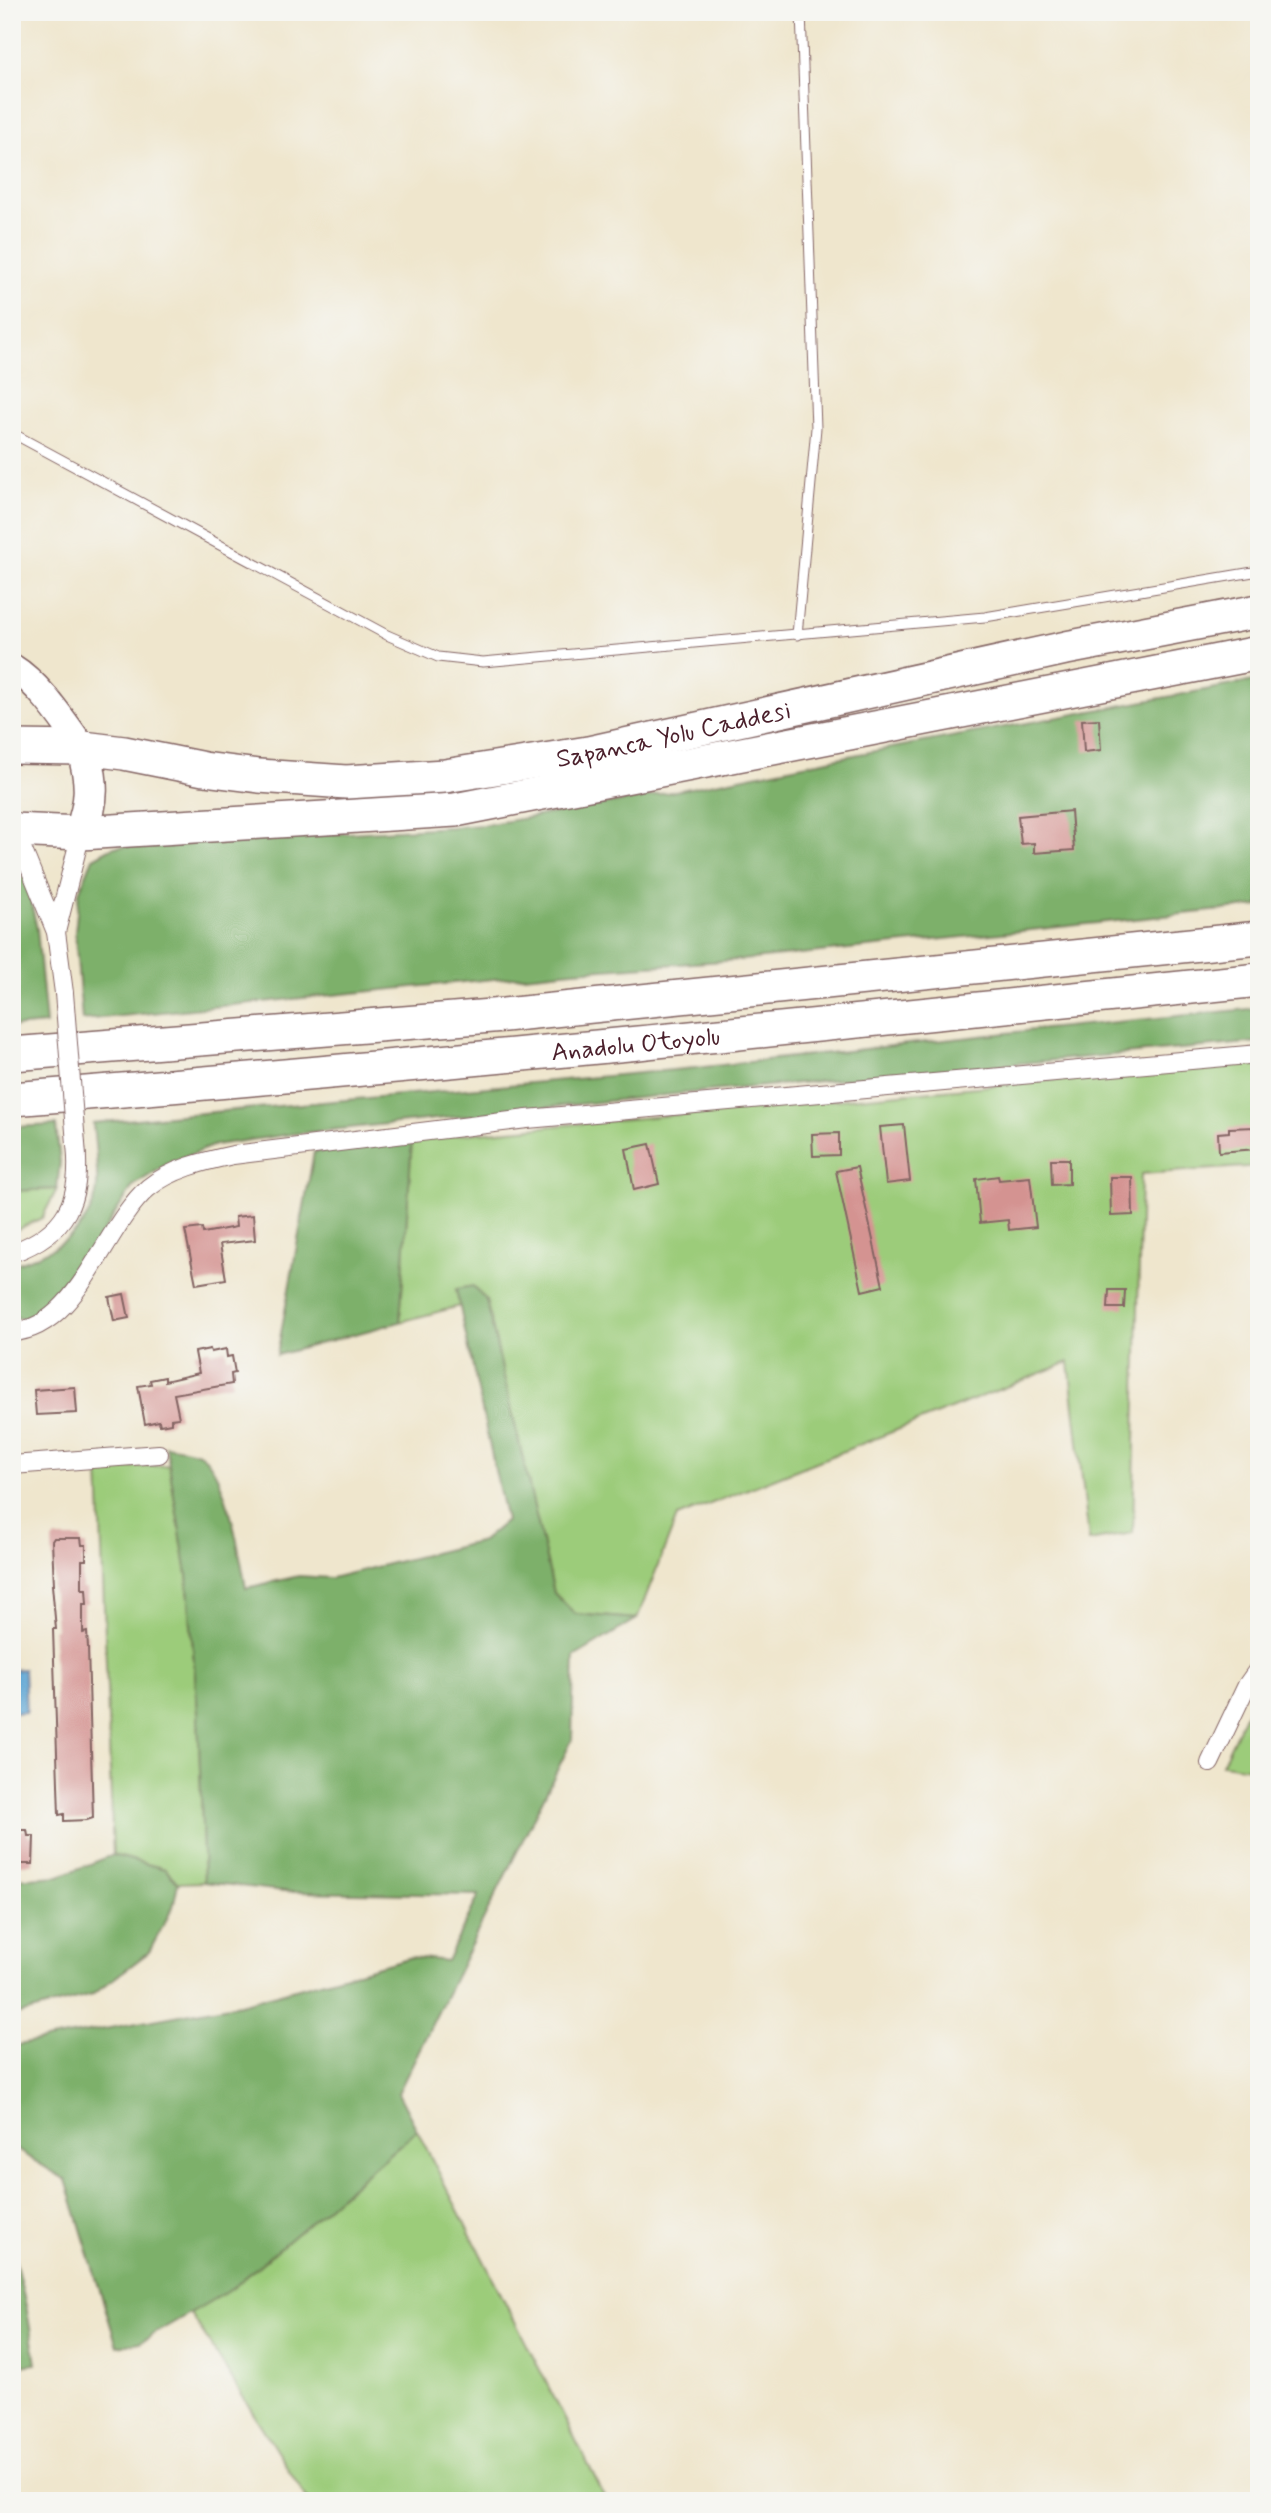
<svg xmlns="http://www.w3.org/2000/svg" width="1271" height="2513" font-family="Mynerve,sans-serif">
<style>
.green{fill:#9ccc7a;stroke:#737652;stroke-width:2}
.forest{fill:#7db06a;stroke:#64684a;stroke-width:2}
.water{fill:#5ea6d4;stroke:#546280;stroke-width:2}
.building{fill:#d49391}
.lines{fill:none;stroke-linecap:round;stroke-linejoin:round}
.lane-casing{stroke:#846564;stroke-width:11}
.street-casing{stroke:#846564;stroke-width:20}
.secondary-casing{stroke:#846564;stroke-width:29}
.highway-casing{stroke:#846564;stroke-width:36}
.lane{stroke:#fff;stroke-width:9}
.street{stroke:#fff;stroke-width:18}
.secondary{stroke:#fff;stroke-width:26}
.highway{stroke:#fff;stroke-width:33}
.street-bridge-casing{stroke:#846564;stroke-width:20;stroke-linecap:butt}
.street-bridge{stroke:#fff;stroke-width:18}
.labels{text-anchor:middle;stroke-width:5;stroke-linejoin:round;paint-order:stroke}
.street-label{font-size:26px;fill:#4a1f2b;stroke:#f6f6f2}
</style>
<rect width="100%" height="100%" fill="#f6f6f2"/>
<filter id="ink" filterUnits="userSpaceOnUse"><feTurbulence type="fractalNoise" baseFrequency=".0143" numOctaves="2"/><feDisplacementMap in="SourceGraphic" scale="14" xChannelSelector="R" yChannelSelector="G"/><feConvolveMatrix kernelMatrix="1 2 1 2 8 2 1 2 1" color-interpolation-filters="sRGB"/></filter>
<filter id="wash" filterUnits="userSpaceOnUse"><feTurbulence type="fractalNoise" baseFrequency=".00686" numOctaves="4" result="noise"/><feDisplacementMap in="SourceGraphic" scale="28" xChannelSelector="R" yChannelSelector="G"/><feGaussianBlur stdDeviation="1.57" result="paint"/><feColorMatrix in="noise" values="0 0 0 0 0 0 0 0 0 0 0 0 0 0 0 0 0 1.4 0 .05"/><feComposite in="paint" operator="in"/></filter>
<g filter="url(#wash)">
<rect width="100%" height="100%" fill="#efe6cd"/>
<g class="green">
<polygon points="1237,1063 1259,1064 1259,1166 1141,1174 1133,1533 1089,1541 1069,1362 677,1517 637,1619 575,1614 554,1593 486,1300 456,1290 460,1306 400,1322 412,1139"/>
<polygon points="57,1189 42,1218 12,1232 12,1191"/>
<polygon points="169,1465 187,1574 198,1713 204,1882 178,1883 165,1869 113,1855 99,1469"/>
<polygon points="1259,1687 1259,1769 1222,1764 1257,1690"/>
<polygon points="417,2130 607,2501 462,2501 458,2495 446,2501 308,2501 190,2312 233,2288"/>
</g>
<g class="forest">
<polygon points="1259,680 1259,906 753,959 573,971 82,1020 75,933 79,892 93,858 113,847 484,825 631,800 843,757"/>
<polygon points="12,872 26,879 37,929 46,1024 12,1027"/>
<path d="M1259,1008v34l-583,52 -384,40 -77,11 -46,18 -36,23 -62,96 -19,22 -24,15 -16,-2v-52c37,-12 75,-29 84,-71 4,-16 -2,-53 -3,-71l602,-55 339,-38z"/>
<polygon points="56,1125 60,1162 57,1189 12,1191 12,1127"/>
<polygon points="412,1139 400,1322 277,1355 314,1152"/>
<path d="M473,1286l13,14 68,293 21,21 62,5 -63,38 -2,83 -174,353 19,37 -184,158 -93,54 -23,4 -51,-166 -54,-33v-101l228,-42 172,-47 35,4 32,-66 -187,-3 -88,-10 -6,-169 -11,-139 -21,-128c10,2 24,3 33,7 28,16 41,104 47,135l53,-12 32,2 151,-37 24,-20 -50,-232z"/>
<polygon points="113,1855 165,1869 178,1883 173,1907 149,1952 92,1995 12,2016 12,1879 59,1876"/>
<polygon points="12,2247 27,2310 36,2364 12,2367"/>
</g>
<polygon class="water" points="24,1669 26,1712 12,1713 12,1670"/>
<g id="blocks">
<g class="building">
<polygon points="1099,719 1101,750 1084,752 1082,720"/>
<polygon points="1071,811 1074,850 1034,853 1034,843 1021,844 1018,816"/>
<polygon points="904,1125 910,1181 886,1184 880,1127"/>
<polygon points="1256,1127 1257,1149 1219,1152 1218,1133 1229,1132 1229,1128"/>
<polygon points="839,1133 839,1155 813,1156 812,1134"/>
<polygon points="650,1144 659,1184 634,1190 626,1149"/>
<polygon points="1051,1159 1069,1159 1069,1184 1052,1185"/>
<polygon points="857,1167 883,1286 862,1291 836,1171"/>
<polygon points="998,1176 999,1180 1030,1177 1036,1227 1009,1230 1008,1220 980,1223 976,1179"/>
<polygon points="1110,1177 1132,1177 1133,1215 1111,1216"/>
<polygon points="253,1215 255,1240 220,1244 226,1279 196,1284 185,1230 202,1228 203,1233 236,1227 235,1217"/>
<polygon points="1109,1290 1125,1290 1124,1308 1108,1308"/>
<polygon points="124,1294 129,1318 114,1321 109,1297"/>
<polygon points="210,1349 211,1352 226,1349 227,1357 232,1356 235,1373 231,1374 232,1384 174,1394 179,1418 171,1419 171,1423 160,1425 159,1421 145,1424 138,1386 151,1384 150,1380 165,1377 165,1381 199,1373 195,1352"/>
<polygon points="75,1387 77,1413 36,1415 34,1390"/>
<polygon points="54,1538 81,1538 82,1545 86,1545 86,1560 82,1560 82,1589 86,1589 87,1604 83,1604 83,1633 87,1632 88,1648 93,1818 87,1820 64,1821 64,1814 59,1815 53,1629 56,1629 52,1585 54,1585 52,1541"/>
<polygon points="12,1830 27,1830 28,1836 34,1836 33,1864 17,1864 17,1860 12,1860"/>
</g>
</g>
</g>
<g filter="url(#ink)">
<use href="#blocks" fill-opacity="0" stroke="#846564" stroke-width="2"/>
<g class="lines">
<g class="lane-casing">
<g id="lane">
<polyline points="12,433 387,635 438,657 483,662 985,617 1259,571"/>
<polyline points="797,635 816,428 801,12"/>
</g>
</g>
<g class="street-casing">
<g id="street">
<polyline points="15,831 56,932 64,993"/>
<polyline points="56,932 81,833"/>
<path d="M12,1253c55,-20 70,-53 64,-109"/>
<path d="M12,1332c66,-3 91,-105 136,-144 23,-19 57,-27 85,-33l294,-36 732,-65"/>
<polyline points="12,1465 159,1454"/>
<polyline points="1210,1763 1247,1685 1259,1668"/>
</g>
</g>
<g class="secondary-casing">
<path id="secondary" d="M12,667c28,17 52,55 71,81"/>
</g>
<g class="highway-casing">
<g id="highway">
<path id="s1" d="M12,747l71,1 41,5 80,16 55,7 87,6 99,-6 143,-23 478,-105 193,-37"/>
<polyline points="12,830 81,833 455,810 1259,653"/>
<path d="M81,833c12,-33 12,-51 2,-85"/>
<polyline points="12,1054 504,1015 1259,938"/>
<path id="s2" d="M12,1099c416,-33 832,-76 1247,-119"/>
</g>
</g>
<use href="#lane" class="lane"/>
<use href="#street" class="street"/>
<use href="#secondary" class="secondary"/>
<use href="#highway" class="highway"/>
<g class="street-bridge-casing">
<polyline id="street-bridge" points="64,993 76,1144"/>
</g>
<use href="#street-bridge" class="street-bridge"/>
</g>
</g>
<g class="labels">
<g class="street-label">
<text dy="9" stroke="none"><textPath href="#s1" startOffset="668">Sapanca Yolu Caddesi</textPath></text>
<text dy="9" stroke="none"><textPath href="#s2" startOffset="626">Anadolu Otoyolu</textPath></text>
</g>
</g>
<rect width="1271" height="2513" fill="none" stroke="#f6f6f2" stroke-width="42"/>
</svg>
